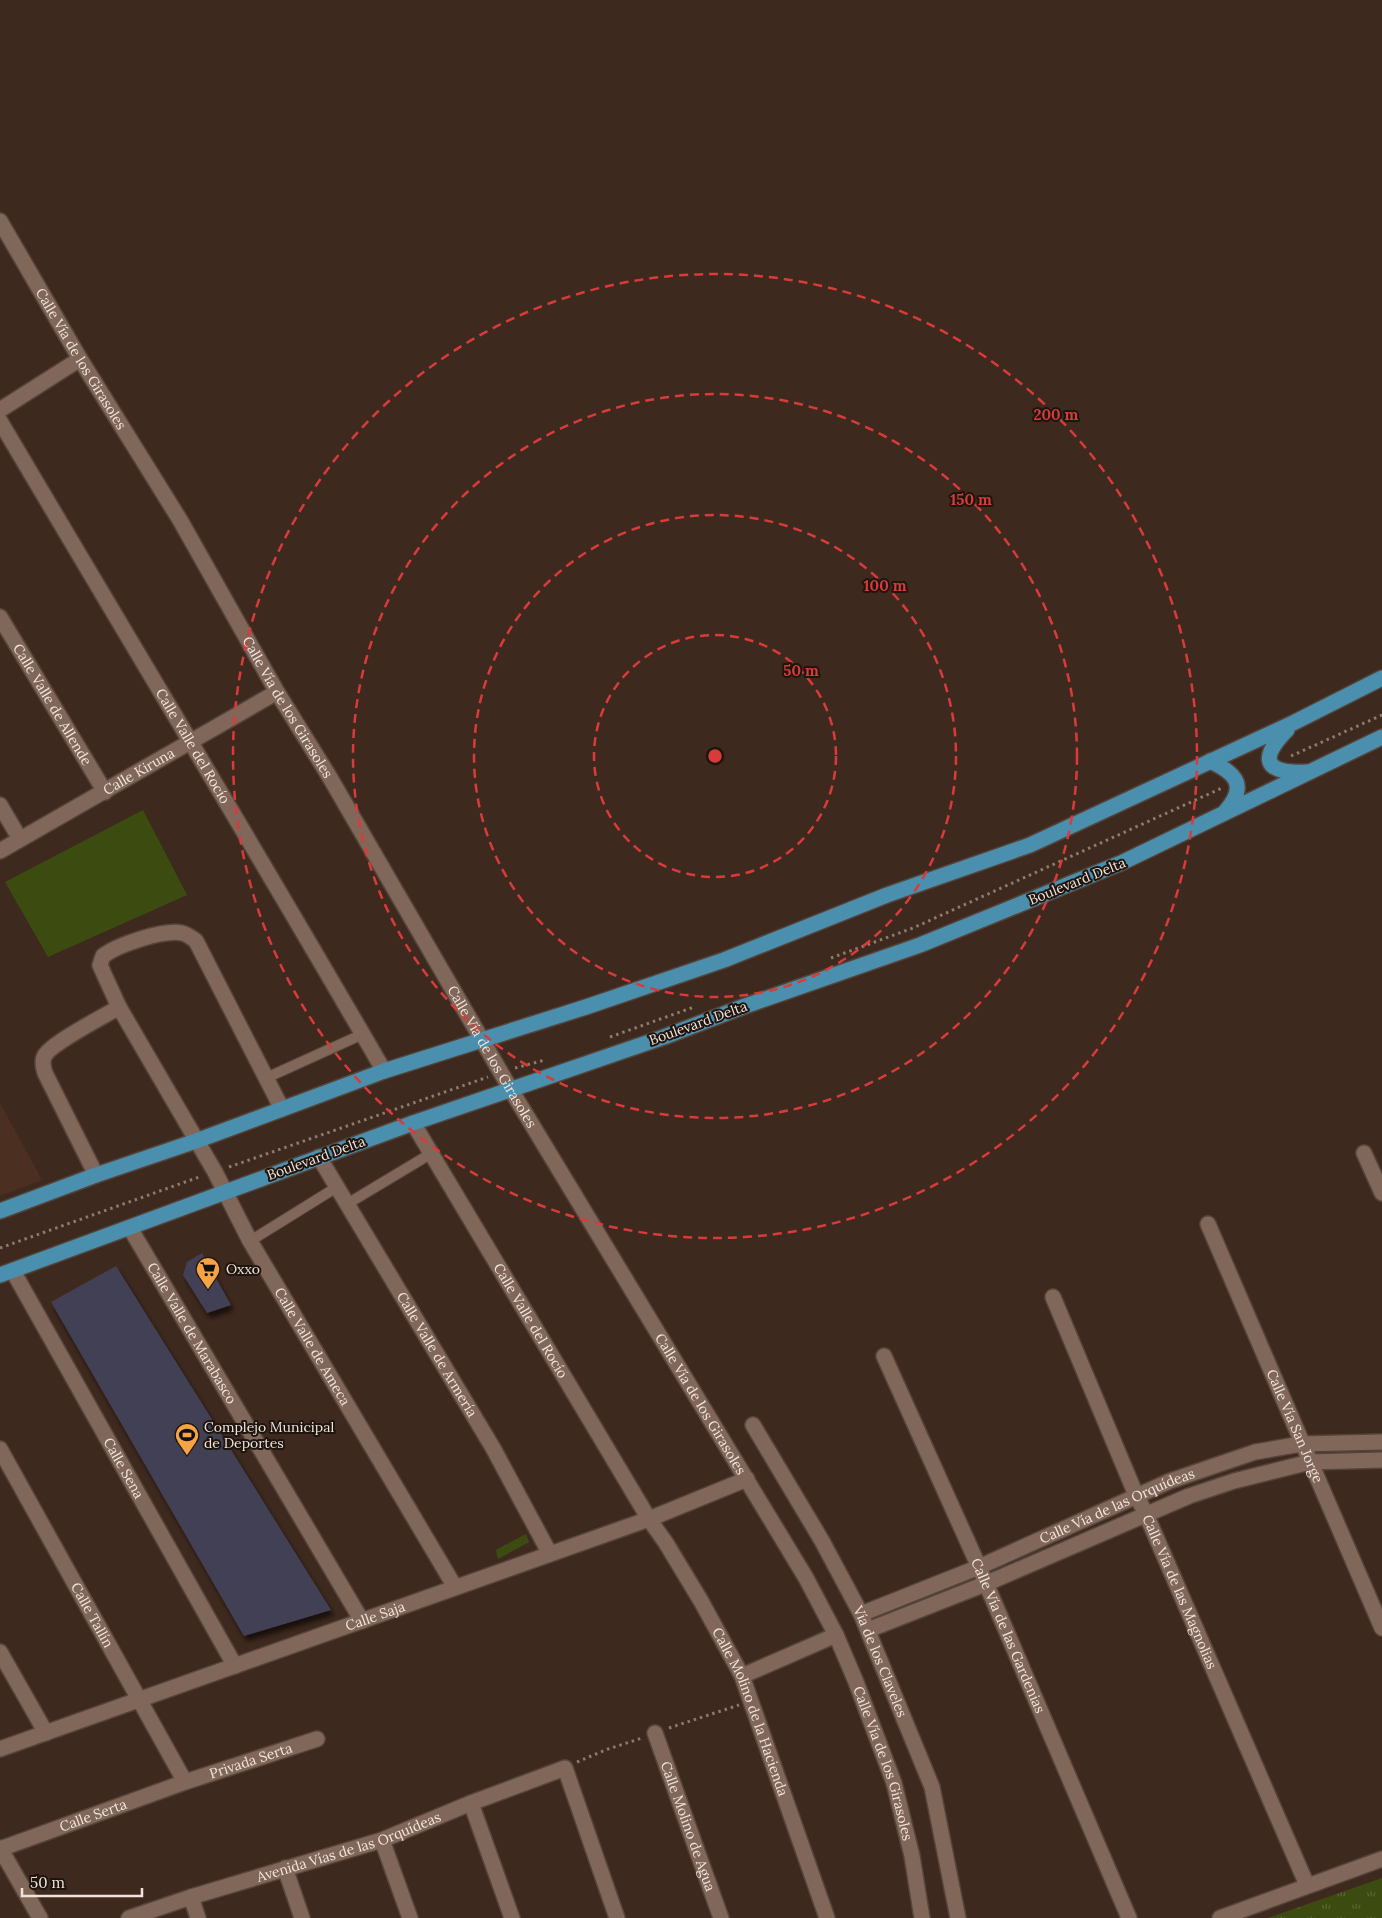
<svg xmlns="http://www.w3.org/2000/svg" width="1382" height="1918" font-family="Lora,serif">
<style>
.built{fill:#4b3021}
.park{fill:url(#park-tufts)}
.garden{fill:#3c4c11}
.building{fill:#433f54;filter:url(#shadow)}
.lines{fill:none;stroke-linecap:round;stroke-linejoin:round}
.lane-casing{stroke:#55443a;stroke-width:12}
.street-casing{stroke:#55443a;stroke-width:18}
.primary-casing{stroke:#55443a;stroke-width:18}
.path{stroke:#8d7b71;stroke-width:3;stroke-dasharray:2.5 4;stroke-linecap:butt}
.lane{stroke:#80675a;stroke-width:10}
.street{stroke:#80675a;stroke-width:15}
.primary{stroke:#4b8faf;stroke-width:15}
.ring{fill:none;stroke:#d93b3a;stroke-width:2.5;stroke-dasharray:9 6}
.labels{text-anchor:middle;stroke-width:4;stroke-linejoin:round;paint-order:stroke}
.street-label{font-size:14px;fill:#f2e4dc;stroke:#1e150f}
.poi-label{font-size:14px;fill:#f2e4dc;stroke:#1e150f;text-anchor:start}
.centre{fill:#d93b3a;stroke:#1e150f;stroke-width:2.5}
.ring-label{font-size:15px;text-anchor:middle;font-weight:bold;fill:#d93b3a;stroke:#1e150f;stroke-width:4;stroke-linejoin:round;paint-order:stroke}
</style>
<defs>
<pattern id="park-tufts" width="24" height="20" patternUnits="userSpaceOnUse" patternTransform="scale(1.25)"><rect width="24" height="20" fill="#3c4c11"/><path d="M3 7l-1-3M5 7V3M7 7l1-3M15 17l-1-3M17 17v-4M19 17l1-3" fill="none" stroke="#596633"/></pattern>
<filter id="shadow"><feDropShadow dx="3" dy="5.5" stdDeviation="2.5" flood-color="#0009"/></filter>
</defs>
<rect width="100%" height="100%" fill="#3e291e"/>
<polygon class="built" points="0,1103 42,1180 0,1196"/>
<g class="park">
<polygon points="526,1534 529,1542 498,1559 496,1550"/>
<polygon points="1382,1878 1382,1918 1268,1918"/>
</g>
<polygon class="garden" points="143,810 187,895 48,957 5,882"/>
<g class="building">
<polygon points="202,1253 231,1305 207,1313 183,1275 187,1262"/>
<polygon points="116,1266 331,1610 244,1636 51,1302"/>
</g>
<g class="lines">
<g class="lane-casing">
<g id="lane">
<polyline points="266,1078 363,1034"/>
<polyline points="347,1204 432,1153"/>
<polyline points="250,1241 337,1187"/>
</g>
</g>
<g class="street-casing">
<g id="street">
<path id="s1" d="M0,221l80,138 100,161 97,172 52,84 182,314 295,488 30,57 20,47 38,101 18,73 10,62"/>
<polyline points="0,410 80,359"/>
<path id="s2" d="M0,421c128,217 258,432 384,650"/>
<path id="s3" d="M0,617l105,175"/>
<polyline points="0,805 20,839"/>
<path id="s4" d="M0,851l277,-159"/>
<path id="s5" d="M282,1109l-86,-168c-4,-3 -9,-7 -14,-8 -18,-4 -65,12 -79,23l-3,9 3,7 16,35 96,165 35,69 205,346"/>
<path id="s6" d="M413,1123l236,396 17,24 35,58 41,75 85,242"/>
<polyline points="1364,1153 1382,1193"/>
<path id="s7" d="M319,1157l174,291 57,106"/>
<path d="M96,1175l-51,-102c-2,-6 -3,-11 -1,-16 5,-13 61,-41 75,-50"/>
<path id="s8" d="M1208,1224l174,404"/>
<path id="s9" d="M130,1228l232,393"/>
<path id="s10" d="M13,1271l222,395"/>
<path id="s11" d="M1053,1297l83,198 10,19 161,371"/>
<path id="s12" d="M884,1356l95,211 150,351"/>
<path id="s13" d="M753,1425l69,116 39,73 71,173 26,131"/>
<path id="s14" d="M0,1449l185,333"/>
<path id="s15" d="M861,1614l118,-47 191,-86 85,-29 46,-8 81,-2"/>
<polyline points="868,1630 985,1584 1189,1496 1234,1481 1310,1462 1382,1460"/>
<polyline points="0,1652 46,1733"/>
<polyline points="742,1676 836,1635"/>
<path id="s16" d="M655,1733l66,185"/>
<path id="s17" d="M0,1749l649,-230 98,-40"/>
<polyline points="471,1803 512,1918"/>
<polyline points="382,1840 410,1918"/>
<polyline points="0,1848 40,1918"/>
<path id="s18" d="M0,1849l185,-67 132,-43"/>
<polyline points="285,1868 302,1918"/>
<polyline points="191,1897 198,1918"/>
<path id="s19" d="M129,1918l62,-21 191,-57 89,-37 94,-35 52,150"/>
<polyline points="1220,1918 1382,1859"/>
</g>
</g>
<g class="primary-casing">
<g id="primary">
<path d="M1287,730c-30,30 -21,44 20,42"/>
<path d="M1210,761c28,13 37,26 15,51"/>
<polyline points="0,1211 96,1175 196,1141 384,1071 586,1007 724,960 887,895 1030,845 1293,723 1382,678"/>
<polyline points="0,1275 413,1123 664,1037 745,1006 920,945 1121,863 1382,737"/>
</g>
</g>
<g class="path">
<polyline points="1291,756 1382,715"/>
<polyline points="831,958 913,928 1222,788"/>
<polyline points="610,1037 694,1007"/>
<polyline points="515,1068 545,1060"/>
<polyline points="229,1167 488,1077"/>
<polyline points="0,1248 202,1176"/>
<polyline points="669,1728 739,1705"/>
<polyline points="577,1762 608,1749 642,1738"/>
</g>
<use href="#lane" class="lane"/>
<use href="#street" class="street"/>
<use href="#primary" class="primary"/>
</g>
<g class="ring">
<circle cx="715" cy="756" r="121"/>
<circle cx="715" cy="756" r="241"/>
<circle cx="715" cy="756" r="362"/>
<circle cx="715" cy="756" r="482"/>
</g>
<defs>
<g id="supermarket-pin" transform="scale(1.25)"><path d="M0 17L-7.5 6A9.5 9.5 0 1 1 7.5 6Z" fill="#f5a345" stroke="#1e150f"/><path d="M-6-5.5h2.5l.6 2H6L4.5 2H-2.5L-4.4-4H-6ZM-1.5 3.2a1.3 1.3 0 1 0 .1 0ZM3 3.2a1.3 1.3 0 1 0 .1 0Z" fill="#111"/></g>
<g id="stadium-pin" transform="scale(1.25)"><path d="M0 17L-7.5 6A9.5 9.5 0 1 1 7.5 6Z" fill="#f5a345" stroke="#1e150f"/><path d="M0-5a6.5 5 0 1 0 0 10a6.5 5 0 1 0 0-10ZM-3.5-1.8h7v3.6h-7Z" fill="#111"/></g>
</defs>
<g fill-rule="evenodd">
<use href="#supermarket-pin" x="208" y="1269"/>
<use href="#stadium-pin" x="187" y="1435"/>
</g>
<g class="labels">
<g class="street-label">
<text dy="5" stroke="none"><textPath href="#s1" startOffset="160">Calle Vía de los Girasoles</textPath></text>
<text dy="5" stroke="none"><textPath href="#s3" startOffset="102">Calle Valle de Allende</textPath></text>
<text dy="5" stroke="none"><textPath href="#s1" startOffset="565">Calle Vía de los Girasoles</textPath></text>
<text dy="5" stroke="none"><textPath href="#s2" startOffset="378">Calle Valle del Rocío</textPath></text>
<text dy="5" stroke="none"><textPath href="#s4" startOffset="160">Calle Kiruna</textPath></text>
<text transform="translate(1077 881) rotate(-22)" y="5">Boulevard Delta</text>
<text transform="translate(698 1023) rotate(-20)" y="5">Boulevard Delta</text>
<text dy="5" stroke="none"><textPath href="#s1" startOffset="970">Calle Vía de los Girasoles</textPath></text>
<text transform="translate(316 1158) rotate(-20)" y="5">Boulevard Delta</text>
<text dy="5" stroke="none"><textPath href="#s6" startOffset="230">Calle Valle del Rocío</textPath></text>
<text dy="5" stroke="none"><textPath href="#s9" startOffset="122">Calle Valle de Marabasco</textPath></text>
<text dy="5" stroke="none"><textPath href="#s5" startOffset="735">Calle Valle de Ameca</textPath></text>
<text dy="5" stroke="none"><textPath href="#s7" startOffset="230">Calle Valle de Armería</textPath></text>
<text dy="5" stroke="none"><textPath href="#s1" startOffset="1375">Calle Vía de los Girasoles</textPath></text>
<text dy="5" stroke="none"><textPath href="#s8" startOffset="220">Calle Vía San Jorge</textPath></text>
<text dy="5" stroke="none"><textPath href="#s10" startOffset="226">Calle Sena</textPath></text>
<text dy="5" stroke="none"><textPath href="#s15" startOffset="278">Calle Vía de las Orquídeas</textPath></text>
<text dy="5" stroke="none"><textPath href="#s11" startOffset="321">Calle Vía de las Magnolias</textPath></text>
<text dy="5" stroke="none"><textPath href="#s14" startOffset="190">Calle Tallín</textPath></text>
<text dy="5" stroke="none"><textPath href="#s17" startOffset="398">Calle Saja</textPath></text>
<text dy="5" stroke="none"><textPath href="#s12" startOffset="306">Calle Vía de las Gardenias</textPath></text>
<text dy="5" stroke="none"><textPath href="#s13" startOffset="269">Vía de los Claveles</textPath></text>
<text dy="5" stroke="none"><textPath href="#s6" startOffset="680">Calle Molino de la Hacienda</textPath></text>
<text dy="5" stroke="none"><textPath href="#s18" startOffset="266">Privada Serta</textPath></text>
<text dy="5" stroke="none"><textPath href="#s1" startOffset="1780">Calle Vía de los Girasoles</textPath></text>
<text dy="5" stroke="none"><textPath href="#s18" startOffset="99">Calle Serta</textPath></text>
<text dy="5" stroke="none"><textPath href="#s16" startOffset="99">Calle Molino de Agua</textPath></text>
<text dy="5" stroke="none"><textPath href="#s19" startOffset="231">Avenida Vías de las Orquídeas</textPath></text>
</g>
<g class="poi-label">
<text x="226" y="1274">Oxxo</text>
<text x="204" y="1432">Complejo Municipal<tspan x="204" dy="16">de Deportes</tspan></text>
</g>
</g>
<circle cx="715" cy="756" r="8" class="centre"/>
<g class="ring-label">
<text x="1056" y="420">200 m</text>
<text x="971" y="505">150 m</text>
<text x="885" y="591">100 m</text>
<text x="801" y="676">50 m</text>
</g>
<path d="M22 1888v8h120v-8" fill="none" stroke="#f2e4dc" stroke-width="2.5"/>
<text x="30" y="1888" font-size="15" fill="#f2e4dc" stroke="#1e150f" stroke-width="4" paint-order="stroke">50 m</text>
</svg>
